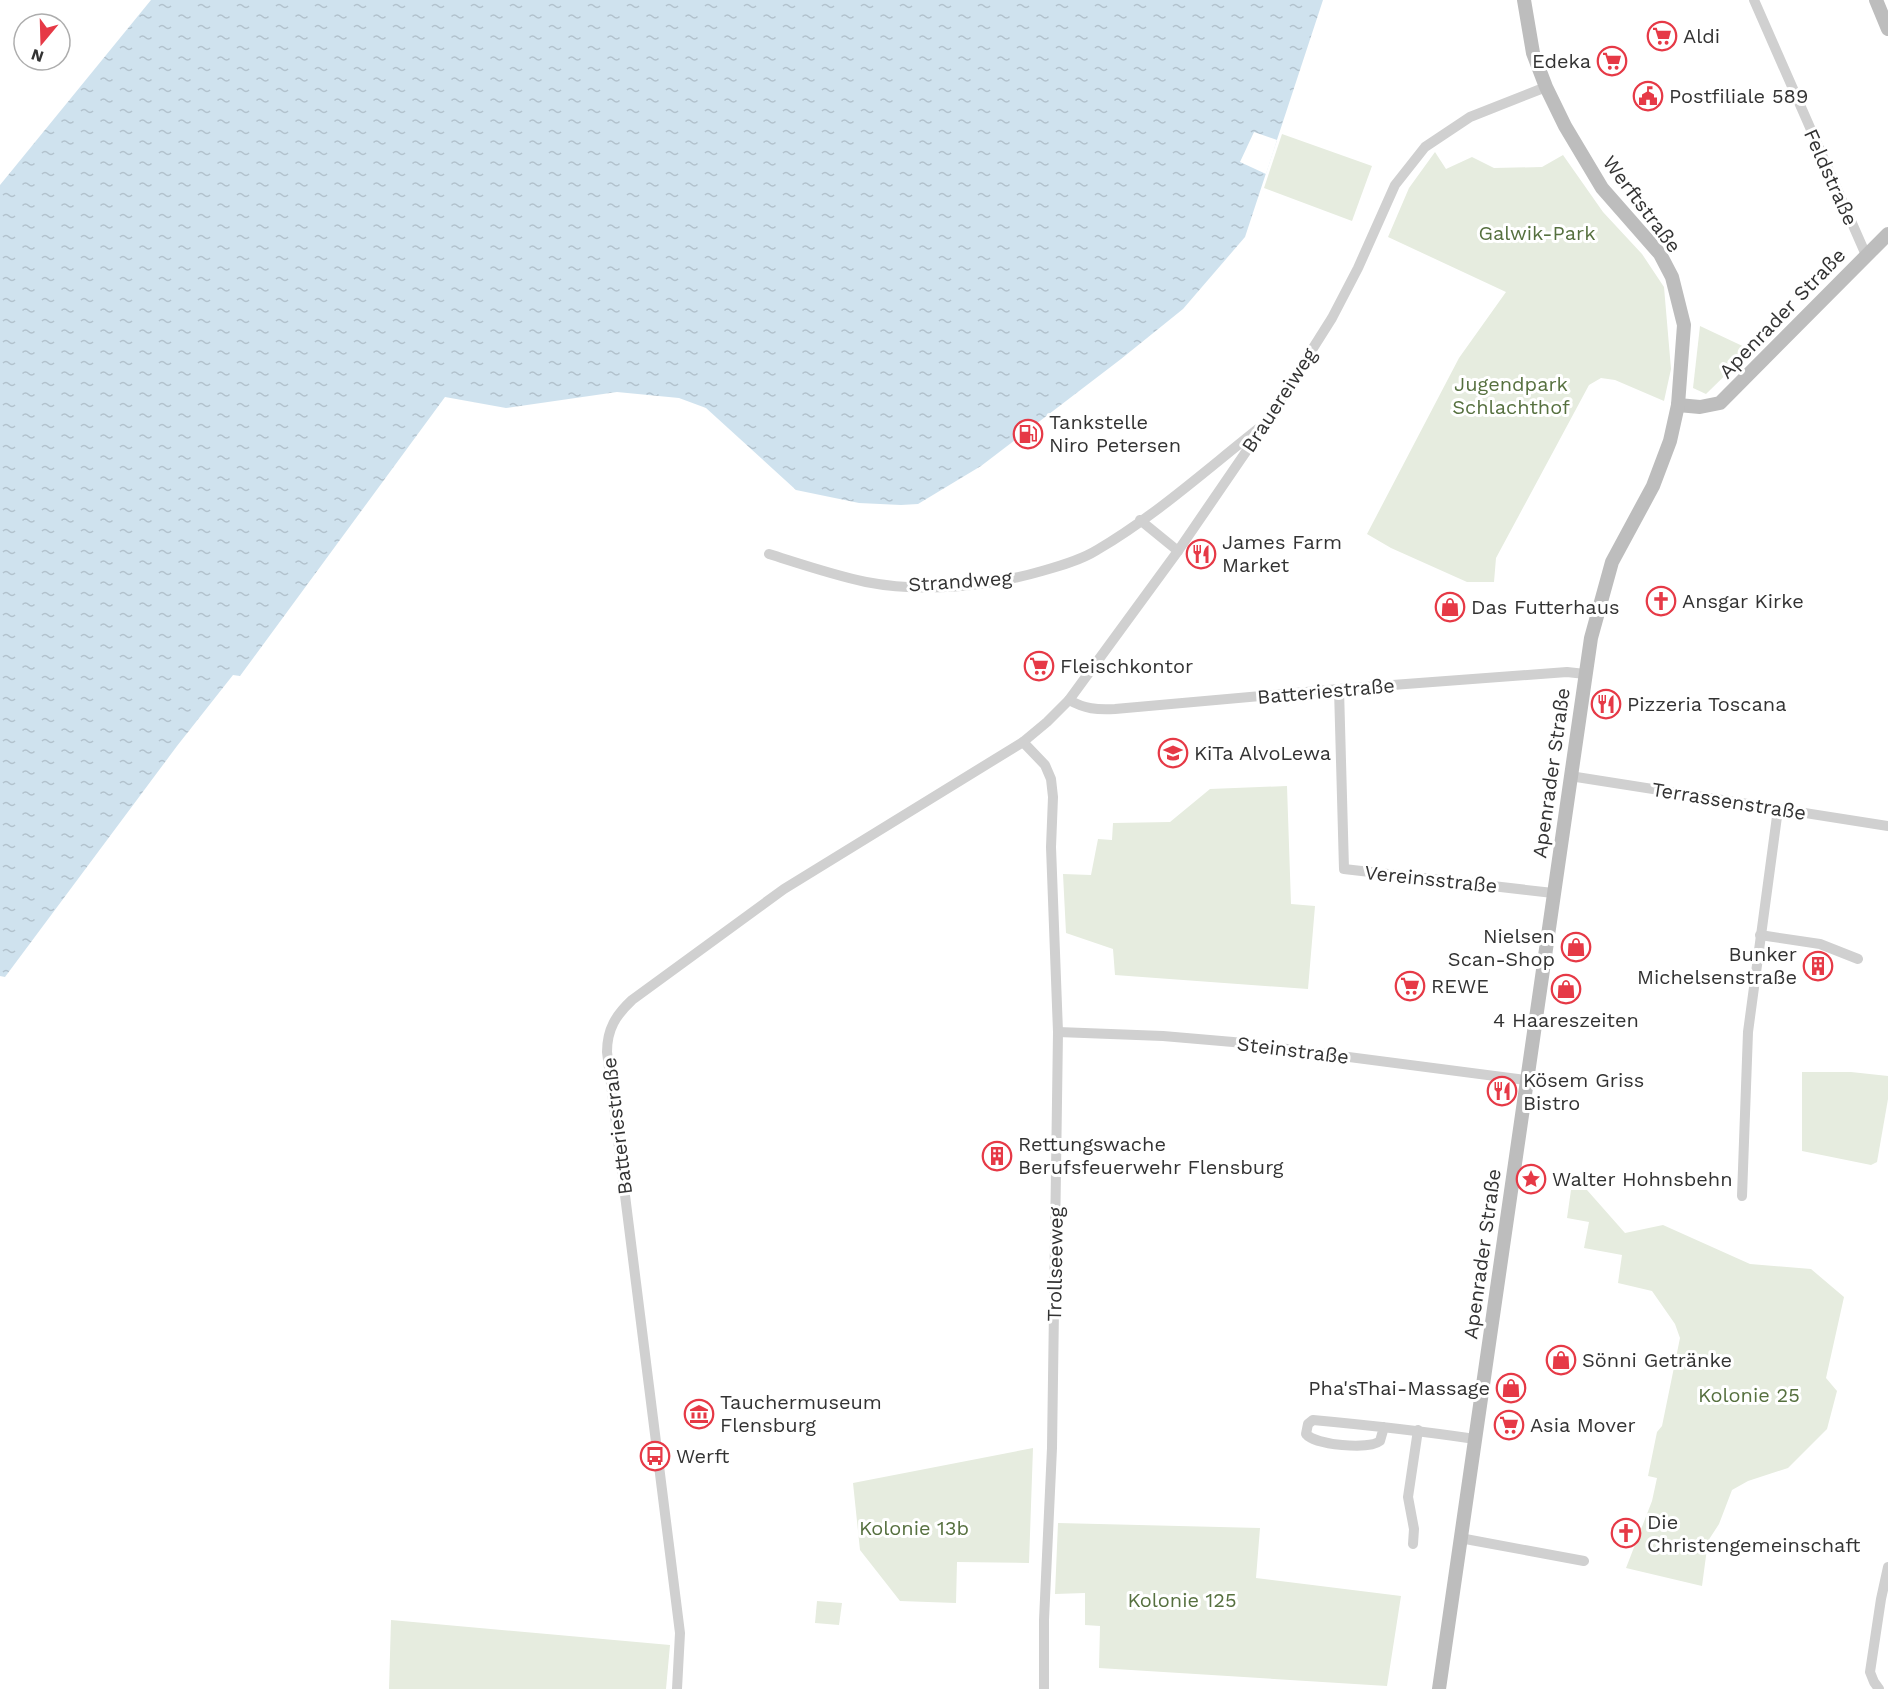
<svg xmlns="http://www.w3.org/2000/svg" width="1888" height="1689" font-family="'Work Sans',sans-serif">
<style>
.green{fill:#e6ecdf}
.water{fill:url(#water-ripples)}
.pier{fill:#fff}
.lines{fill:none;stroke-linecap:round;stroke-linejoin:round}
.street{stroke:#d0d0d0;stroke-width:10}
.secondary{stroke:#bdbdbd;stroke-width:14}
.labels{text-anchor:middle;stroke-width:6;stroke-linejoin:round;paint-order:stroke}
.poi-label{font-size:20px;fill:#333;stroke:#fff;text-anchor:start}
.street-label{font-size:20px;fill:#333;stroke:#fff}
.park-label{font-size:20px;fill:#56703f;stroke:#fff}
</style>
<defs>
<pattern id="water-ripples" width="26" height="14" patternUnits="userSpaceOnUse" patternTransform="scale(1.5)"><rect width="26" height="14" fill="#cfe2ee"/><path d="M2 4q2-2 4 0t4 0M15 11q2-2 4 0t4 0" fill="none" stroke="#b2c2cd"/></pattern>
</defs>
<rect width="100%" height="100%" fill="#fff"/>
<g class="green">
<polygon points="1282,134 1372,166 1352,221 1264,188"/>
<polygon points="1435,152 1446,169 1472,157 1494,168 1542,167 1563,155 1603,212 1642,254 1664,287 1671,369 1664,401 1615,380 1601,378 1589,385 1496,558 1494,582 1467,582 1391,548 1367,534 1459,358 1506,292 1388,237 1409,188"/>
<polygon points="1700,326 1751,350 1706,394 1693,388"/>
<polygon points="1287,786 1291,904 1315,906 1308,989 1115,975 1113,949 1066,933 1063,874 1091,875 1098,839 1112,840 1113,823 1170,822 1210,789"/>
<polygon points="1802,1072 1851,1072 1888,1076 1888,1099 1877,1162 1871,1165 1802,1151"/>
<polygon points="1571,1190 1587,1190 1625,1233 1663,1225 1750,1264 1811,1269 1844,1297 1826,1378 1837,1391 1827,1429 1788,1468 1748,1481 1732,1490 1719,1524 1708,1541 1702,1586 1626,1568 1652,1501 1657,1478 1648,1476 1657,1432 1662,1426 1680,1338 1675,1324 1652,1291 1618,1283 1622,1255 1584,1248 1589,1222 1567,1218"/>
<polygon points="1033,1448 1029,1563 957,1562 956,1603 900,1601 860,1550 853,1483"/>
<polygon points="1058,1523 1260,1528 1256,1578 1401,1596 1387,1686 1099,1668 1100,1626 1085,1625 1085,1593 1055,1594"/>
<polygon points="817,1601 842,1603 839,1625 815,1623"/>
<polygon points="391,1620 670,1645 666,1689 389,1689"/>
</g>
<polygon class="water" points="151,0 1323,0 1245,237 1183,309 1121,359 981,466 918,504 901,505 859,503 796,490 706,408 679,398 617,392 506,408 445,397 240,676 233,675 177,746 5,977 0,976 0,185"/>
<polygon class="pier" points="1254,132 1277,140 1266,174 1240,162"/>
<g class="lines">
<g class="street">
<polyline points="1754,0 1866,255"/>
<polyline points="1140,520 1178,551"/>
<path d="M769,554c32,10 64,21 97,28 57,11 121,5 176,-11 18,-5 39,-11 55,-21 58,-34 109,-80 161,-121"/>
<polyline points="1339,689 1344,869 1553,893"/>
<path d="M1069,700c16,9 28,10 46,9l224,-20 228,-17 18,2"/>
<polyline points="1023,742 1045,765 1051,779 1053,797 1051,847 1058,1032 1052,1448 1044,1620 1044,1689"/>
<polyline points="1570,776 1888,826"/>
<polyline points="1760,935 1820,944 1858,959"/>
<polyline points="1058,1032 1163,1036 1233,1042 1526,1080"/>
<polyline points="1742,1196 1748,1032 1778,809"/>
<path d="M1384,1427l-4,14c-11,9 -65,4 -74,-7l2,-10 5,-4c54,5 108,11 162,19"/>
<polyline points="1460,1538 1584,1561"/>
<polyline points="1413,1544 1414,1529 1408,1497 1418,1430"/>
<path d="M677,1689l3,-56 -73,-581c0,-23 9,-37 25,-52l152,-111 239,-147 24,-20 22,-22 109,-149 89,-130 65,-103 26,-50 37,-83 30,-38 45,-30 76,-30"/>
<polyline points="1879,1689 1874,1682 1870,1672 1881,1599 1888,1567"/>
</g>
<g class="secondary">
<polyline points="1876,0 1888,29"/>
<polyline points="1678,405 1700,407 1720,403 1888,234"/>
<polyline points="1439,1689 1591,638 1612,562 1653,486 1670,441 1678,405 1684,325 1672,277 1660,254 1602,188 1565,126 1546,87 1533,53 1524,0"/>
</g>
</g>
<defs>
<g id="supermarket-ring" transform="scale(1.5)"><circle r="9.5" fill="#fff" stroke="#e63946" stroke-width="1.5"/><path d="M-6-5.5h2.5l.6 2H6L4.5 2H-2.5L-4.4-4H-6ZM-1.5 3.2a1.3 1.3 0 1 0 .1 0ZM3 3.2a1.3 1.3 0 1 0 .1 0Z" fill="#e63946"/></g>
<g id="civic-ring" transform="scale(1.5)"><circle r="9.5" fill="#fff" stroke="#e63946" stroke-width="1.5"/><path d="M-.6-6.5H3V-4.5H.6V-3L4-1V1h2V6H-6V1h2V-1L-.6-3ZM-1.2 2.5V6h2.4V2.5Z" fill="#e63946"/></g>
<g id="fuel-ring" transform="scale(1.5)"><circle r="9.5" fill="#fff" stroke="#e63946" stroke-width="1.5"/><path d="M-5.5-6h7V0h2V4h1.3V-2.5L3-4.5l.8-.8L6-3V5H2.5V1h-1V6h-7ZM-4.2-4.7v3.2H.2V-4.7Z" fill="#e63946"/></g>
<g id="restaurant-ring" transform="scale(1.5)"><circle r="9.5" fill="#fff" stroke="#e63946" stroke-width="1.5"/><path d="M-5-6h1v4h1v-4h1v4h1v-4h1v5L-1.5 .5V6h-2V.5L-5-1ZM5-6V6H3V1.5H1.5Q1.5-4 5-6Z" fill="#e63946"/></g>
<g id="church-ring" transform="scale(1.5)"><circle r="9.5" fill="#fff" stroke="#e63946" stroke-width="1.5"/><path d="M-1.2-6h2.4v3.5h3.3v2.4h-3.3V6h-2.4V-.1h-3.3v-2.4h3.3Z" fill="#e63946"/></g>
<g id="shop-ring" transform="scale(1.5)"><circle r="9.5" fill="#fff" stroke="#e63946" stroke-width="1.5"/><path d="M-5-2.5h2.3a2.7 3.5 0 0 1 5.4 0H5L5.5 6h-11ZM-1.5-2.5h3a1.5 2.3 0 0 0-3 0Z" fill="#e63946"/></g>
<g id="school-ring" transform="scale(1.5)"><circle r="9.5" fill="#fff" stroke="#e63946" stroke-width="1.5"/><path d="M0-5L7-2L0 1L-7-2ZM-4 1L0 2.5L4 1V4Q0 6-4 4Z" fill="#e63946"/></g>
<g id="building-ring" transform="scale(1.5)"><circle r="9.5" fill="#fff" stroke="#e63946" stroke-width="1.5"/><path d="M-4-6H4V6H1V3H-1V6H-4ZM-2.5-4.3h1.7v1.8h-1.7ZM.8-4.3h1.7v1.8H.8ZM-2.5-1h1.7V.8h-1.7ZM.8-1h1.7V.8H.8Z" fill="#e63946"/></g>
<g id="sight-ring" transform="scale(1.5)"><circle r="9.5" fill="#fff" stroke="#e63946" stroke-width="1.5"/><path d="M0-6L1.8-2.2L6-1.7L2.9 1.2L3.7 5.4L0 3.3L-3.7 5.4L-2.9 1.2L-6-1.7L-1.8-2.2Z" fill="#e63946"/></g>
<g id="museum-ring" transform="scale(1.5)"><circle r="9.5" fill="#fff" stroke="#e63946" stroke-width="1.5"/><path d="M0-6L6-3V-2H-6V-3ZM-5-1h2V3h-2ZM-1-1h2V3h-2ZM3-1h2V3H3ZM-6 4H6V6H-6Z" fill="#e63946"/></g>
<g id="bus-ring" transform="scale(1.5)"><circle r="9.5" fill="#fff" stroke="#e63946" stroke-width="1.5"/><path d="M-5-6H5V4H4V6H2V4H-2V6H-4V4H-5ZM-3.5-4V0h7V-4ZM-3.5 1.2v1.5H-2V1.2ZM2 1.2v1.5H3.5V1.2Z" fill="#e63946"/></g>
</defs>
<g fill-rule="evenodd">
<use href="#supermarket-ring" x="1662" y="36"/>
<use href="#supermarket-ring" x="1612" y="61"/>
<use href="#civic-ring" x="1648" y="96"/>
<use href="#fuel-ring" x="1028" y="434"/>
<use href="#restaurant-ring" x="1201" y="554"/>
<use href="#church-ring" x="1661" y="601"/>
<use href="#shop-ring" x="1450" y="607"/>
<use href="#supermarket-ring" x="1039" y="666"/>
<use href="#restaurant-ring" x="1606" y="704"/>
<use href="#school-ring" x="1173" y="753"/>
<use href="#shop-ring" x="1576" y="947"/>
<use href="#building-ring" x="1818" y="966"/>
<use href="#supermarket-ring" x="1410" y="986"/>
<use href="#shop-ring" x="1566" y="989"/>
<use href="#restaurant-ring" x="1502" y="1091"/>
<use href="#building-ring" x="997" y="1156"/>
<use href="#sight-ring" x="1531" y="1179"/>
<use href="#shop-ring" x="1561" y="1360"/>
<use href="#shop-ring" x="1511" y="1388"/>
<use href="#museum-ring" x="699" y="1414"/>
<use href="#supermarket-ring" x="1509" y="1425"/>
<use href="#bus-ring" x="655" y="1456"/>
<use href="#church-ring" x="1626" y="1533"/>
</g>
<g class="labels">
<g class="poi-label">
<text x="1683" y="43">Aldi</text>
<text x="1591" y="68" text-anchor="end">Edeka</text>
<text x="1669" y="103">Postfiliale 589</text>
<text x="1049" y="429">Tankstelle<tspan x="1049" dy="23">Niro Petersen</tspan></text>
<text x="1222" y="549">James Farm<tspan x="1222" dy="23">Market</tspan></text>
<text x="1682" y="608">Ansgar Kirke</text>
<text x="1471" y="614">Das Futterhaus</text>
<text x="1060" y="673">Fleischkontor</text>
<text x="1627" y="711">Pizzeria Toscana</text>
<text x="1194" y="760">KiTa AlvoLewa</text>
<text x="1555" y="943" text-anchor="end">Nielsen<tspan x="1555" dy="23">Scan-Shop</tspan></text>
<text x="1797" y="961" text-anchor="end">Bunker<tspan x="1797" dy="23">Michelsenstraße</tspan></text>
<text x="1431" y="993">REWE</text>
<text x="1566" y="1027" text-anchor="middle">4 Haareszeiten</text>
<text x="1523" y="1087">Kösem Griss<tspan x="1523" dy="23">Bistro</tspan></text>
<text x="1018" y="1151">Rettungswache<tspan x="1018" dy="23">Berufsfeuerwehr Flensburg</tspan></text>
<text x="1552" y="1186">Walter Hohnsbehn</text>
<text x="1582" y="1367">Sönni Getränke</text>
<text x="1490" y="1395" text-anchor="end">Pha'sThai-Massage</text>
<text x="720" y="1409">Tauchermuseum<tspan x="720" dy="23">Flensburg</tspan></text>
<text x="1530" y="1432">Asia Mover</text>
<text x="676" y="1463">Werft</text>
<text x="1647" y="1529">Die<tspan x="1647" dy="23">Christengemeinschaft</tspan></text>
</g>
<g class="street-label">
<text transform="translate(1831 177) rotate(66)" y="7">Feldstraße</text>
<text transform="translate(1642 204) rotate(53)" y="7">Werftstraße</text>
<text transform="translate(1782 313) rotate(-46)" y="7">Apenrader Straße</text>
<text transform="translate(1279 400) rotate(-57)" y="7">Brauereiweg</text>
<text transform="translate(960 581) rotate(-4)" y="7">Strandweg</text>
<text transform="translate(1326 691) rotate(-5)" y="7">Batteriestraße</text>
<text transform="translate(1551 773) rotate(-82)" y="7">Apenrader Straße</text>
<text transform="translate(1729 801) rotate(9)" y="7">Terrassenstraße</text>
<text transform="translate(1431 879) rotate(6)" y="7">Vereinsstraße</text>
<text transform="translate(1293 1050) rotate(7)" y="7">Steinstraße</text>
<text transform="translate(617 1126) rotate(-97)" y="7">Batteriestraße</text>
<text transform="translate(1482 1254) rotate(-82)" y="7">Apenrader Straße</text>
<text transform="translate(1055 1264) rotate(-89)" y="7">Trollseeweg</text>
</g>
<g class="park-label">
<text x="1537" y="240">Galwik-Park</text>
<text x="1511" y="391">Jugendpark<tspan x="1511" dy="23">Schlachthof</tspan></text>
<text x="1749" y="1402">Kolonie 25</text>
<text x="914" y="1535">Kolonie 13b</text>
<text x="1182" y="1607">Kolonie 125</text>
</g>
</g>
<g transform="translate(42 42) rotate(199)"><circle r="28" fill="#ffffff" stroke="#adadad" stroke-width="1.5"/>
<path d="M0-4.5L10 22L0 15L-10 22Z" fill="#e63946"/>
<text y="-9" font-size="16" font-weight="bold" text-anchor="middle" fill="#333333">N</text>
</g>
</svg>
